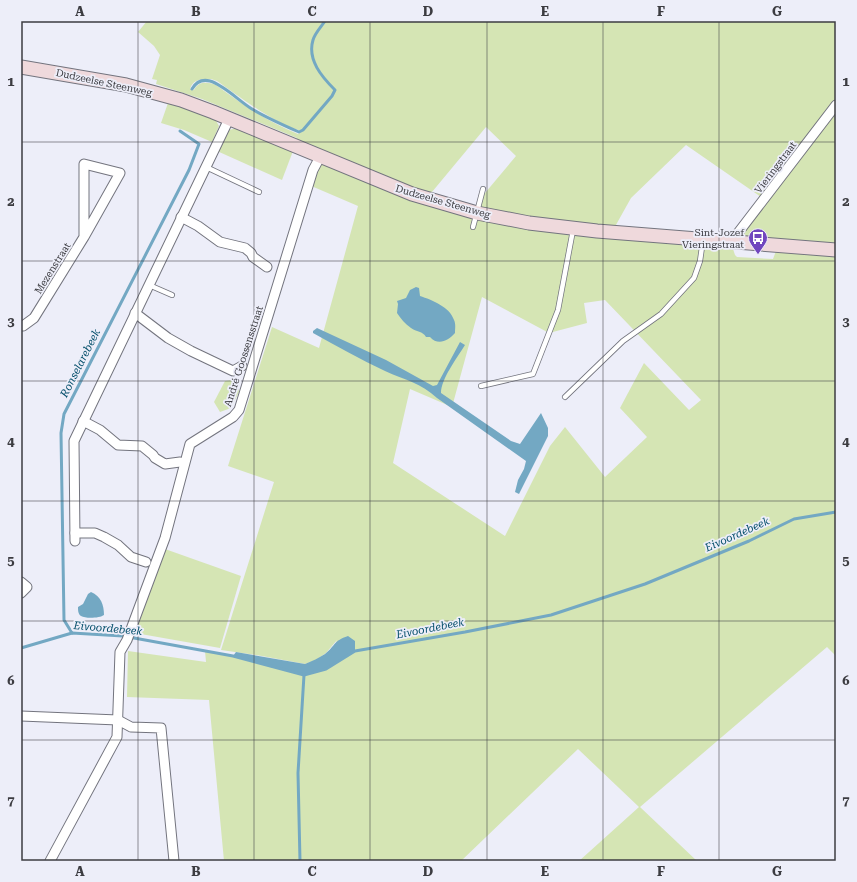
<svg xmlns="http://www.w3.org/2000/svg" width="857" height="882" font-family="'Roboto Serif',serif">
<style>
.green{fill:#d5e5b4;fill-rule:evenodd}
.water{fill:#73a8c3}
.lines{fill:none;stroke-linecap:round;stroke-linejoin:round}
.stream{stroke:#73a8c3;stroke-width:3}
.service-casing{stroke:#73747e;stroke-width:6}
.minor-casing{stroke:#73747e;stroke-width:11}
.secondary-casing{stroke:#73747e;stroke-width:15}
.service{stroke:#fff;stroke-width:4.5}
.minor{stroke:#fff;stroke-width:9}
.secondary{stroke:#efd9dc;stroke-width:13}
.grid{fill:none;stroke:#3c3c41;stroke-width:1;stroke-opacity:0.55}
.labels{text-anchor:middle;stroke-width:3.5;stroke-linejoin:round;paint-order:stroke}
.street-label{font-size:10px;fill:#3c3c41;stroke:#edeef9}
.poi-label{font-size:10px;fill:#3c3c41;stroke:#edeef9;text-anchor:end}
.water-label{font-size:11px;font-style:italic;fill:#054f6b;stroke:#edeef9}
.neatline{fill:none;stroke:#3c3c41;stroke-width:1.5}
.grid-label{font-size:13px;text-anchor:middle;font-weight:bold;fill:#3c3c41}
</style>
<rect width="100%" height="100%" fill="#edeef9"/>
<g class="green">
<path d="M147,21h689v229l-105,-7 4,12 2,2 36,2 3,-8 60,5v400l-9,-9 -187,160 57,54h-118l60,-54 -61,-58 -117,112h-237l-15,-161 -82,-3 1,-46 78,11 -1,-11 28,5 71,19 22,-6 11,-29 -11,13 -10,7 -11,4 -43,-8 -41,-6 53,-168 -46,-16 44,-139 47,21 39,-142 -49,-21 11,-28 -26,-11 3,-8 -95,-39 -46,-15 1,-4 -5,-1 8,-24 -6,-9 -16,-14zM211,79l6,2c22,15 60,45 85,50l-4,3c-30,-12 -56,-30 -82,-49 -9,-3 -17,-4 -22,5l-4,-1c3,-10 11,-10 21,-10zM486,127l30,29 -36,43 -4,14 -49,-15zM686,145l78,54 -33,43 -119,-10 19,-34zM482,297l67,36 38,-10 -3,-20 21,-3 96,100 -12,10 -45,-47 -24,45 27,29 -42,40 -40,-50 -15,19 -45,90 -112,-73 17,-74 42,18z"/>
<polygon points="168,103 215,119 219,126 212,142 184,130 161,123"/>
<polygon points="238,128 293,151 282,180 217,151 228,130"/>
<polygon points="232,380 237,382 239,392 231,408 220,412 214,402 225,381"/>
<polygon points="165,549 241,576 220,648 135,633"/>
</g>
<g class="water">
<path d="M416,287l3,1 1,8c12,4 30,11 34,24 2,4 1,9 1,13 -7,8 -17,13 -25,4h-4c-3,-6 -10,-5 -15,-9 -6,-4 -10,-9 -14,-15l1,-9 -1,-3 9,-3 4,-8z"/>
<path d="M317,328l69,32 47,26 4,-1 23,-43 5,3c-8,13 -24,34 -24,48l70,48 9,3 21,-31 7,15v8l-29,58 -4,-2 3,-12 6,-11 2,-8 -89,-63c-16,-15 -32,-18 -52,-27 -24,-11 -48,-25 -72,-38v-2z"/>
<path d="M91,592c10,4 13,13 13,23 -4,3 -18,4 -23,1 -3,-2 -3,-6 -3,-9l5,-3 5,-10z"/>
<path d="M348,636l7,5v10l-29,18 -22,6 -71,-19 3,-4 69,12c7,-3 14,-6 20,-10 11,-9 8,-13 23,-18z"/>
</g>
<g class="lines">
<g class="stream">
<path d="M192,89c4,-7 10,-10 18,-8 14,4 29,20 42,28 15,9 31,16 47,23l4,-2 29,-34 3,-6c-13,-13 -28,-30 -22,-50 2,-7 8,-13 12,-19"/>
<polyline points="72,633 64,620 61,433 64,414 189,170 199,144 180,131"/>
<polyline points="21,648 72,633 123,636 233,656 304,675 326,669 355,651 465,632 551,615 645,584 749,541 794,519 836,512"/>
<polyline points="300,861 298,773 304,675"/>
</g>
<g class="service-casing">
<g id="service">
<polyline points="206,167 259,192"/>
<polyline points="473,227 483,189"/>
<polyline points="149,285 172,295"/>
<polyline points="481,386 533,374 558,310 573,230"/>
<polyline points="565,397 623,341 661,314 694,278 700,261 703,240"/>
</g>
</g>
<g class="minor-casing">
<g id="minor">
<polyline points="181,217 198,226 220,242 245,248 251,253 253,257 267,267"/>
<polyline points="731,242 836,105"/>
<polyline points="135,313 168,338 191,351 233,371 242,366"/>
<polyline points="21,326 23,326 34,318 84,237 120,173 84,164 84,237"/>
<polyline points="83,421 100,430 118,445 142,446 153,455 155,458 165,464 180,462"/>
<polyline points="75,533 95,533 104,537 118,545 131,557 146,562"/>
<polyline points="75,541 74,441 229,119"/>
<polyline points="21,582 27,587 21,593"/>
<polyline points="21,716 118,720 131,727 161,728 174,861"/>
<polyline points="50,861 117,737 120,652 127,640 137,613 165,538 190,444 233,417 239,410 313,170 320,157"/>
</g>
</g>
<g class="secondary-casing">
<polyline id="secondary" points="21,67 126,85 181,100 213,112 412,194 477,213 529,223 597,231 836,250"/>
</g>
<use href="#service" class="service"/>
<use href="#minor" class="minor"/>
<use href="#secondary" class="secondary"/>
</g>
<path class="grid" d="M138,21v840M254,21v840M370,21v840M487,21v840M603,21v840M719,21v840M21,142h815M21,261h815M21,381h815M21,501h815M21,621h815M21,740h815"/>
<defs>
<g id="bus-pin" transform="scale(1)"><path d="M0 17L-7.5 6A9.5 9.5 0 1 1 7.5 6Z" fill="#7146be" stroke="#edeef9"/><path d="M-5-6H5V4H4V6H2V4H-2V6H-4V4H-5ZM-3.5-4V0h7V-4ZM-3.5 1.2v1.5H-2V1.2ZM2 1.2v1.5H3.5V1.2Z" fill="#fff"/></g>
</defs>
<g fill-rule="evenodd">
<use href="#bus-pin" x="758" y="238"/>
</g>
<g class="labels">
<g class="street-label">
<text transform="translate(104 82) rotate(12)" y="4">Dudzeelse Steenweg</text>
<text transform="translate(775 167) rotate(-53)" y="4">Vieringstraat</text>
<text transform="translate(443 201) rotate(16)" y="4">Dudzeelse Steenweg</text>
<text transform="translate(52 268) rotate(-58)" y="4">Mezenstraat</text>
<text transform="translate(243 356) rotate(-72)" y="4">André Goossensstraat</text>
</g>
<g class="poi-label">
<text x="744" y="236">Sint-Jozef<tspan x="744" dy="12">Vieringstraat</tspan></text>
</g>
<g class="water-label">
<text transform="translate(80 363) rotate(-63)" y="4">Ronselarebeek</text>
<text transform="translate(737 534) rotate(-24)" y="4">Eivoordebeek</text>
<text transform="translate(108 628) rotate(5)" y="4">Eivoordebeek</text>
<text transform="translate(430 628) rotate(-11)" y="4">Eivoordebeek</text>
</g>
</g>
<rect width="857" height="882" fill="none" stroke="#edeef9" stroke-width="44"/>
<rect x="22" y="22" width="813" height="838" class="neatline"/>
<g class="grid-label">
<text x="80" y="16">A</text>
<text x="196" y="16">B</text>
<text x="312" y="16">C</text>
<text x="428" y="16">D</text>
<text x="545" y="16">E</text>
<text x="661" y="16">F</text>
<text x="777" y="16">G</text>
<text x="11" y="86">1</text>
<text x="846" y="86">1</text>
<text x="11" y="206">2</text>
<text x="846" y="206">2</text>
<text x="11" y="326">3</text>
<text x="846" y="326">3</text>
<text x="11" y="446">4</text>
<text x="846" y="446">4</text>
<text x="11" y="565">5</text>
<text x="846" y="565">5</text>
<text x="11" y="685">6</text>
<text x="846" y="685">6</text>
<text x="11" y="805">7</text>
<text x="846" y="805">7</text>
<text x="80" y="876">A</text>
<text x="196" y="876">B</text>
<text x="312" y="876">C</text>
<text x="428" y="876">D</text>
<text x="545" y="876">E</text>
<text x="661" y="876">F</text>
<text x="777" y="876">G</text>
</g>
</svg>
